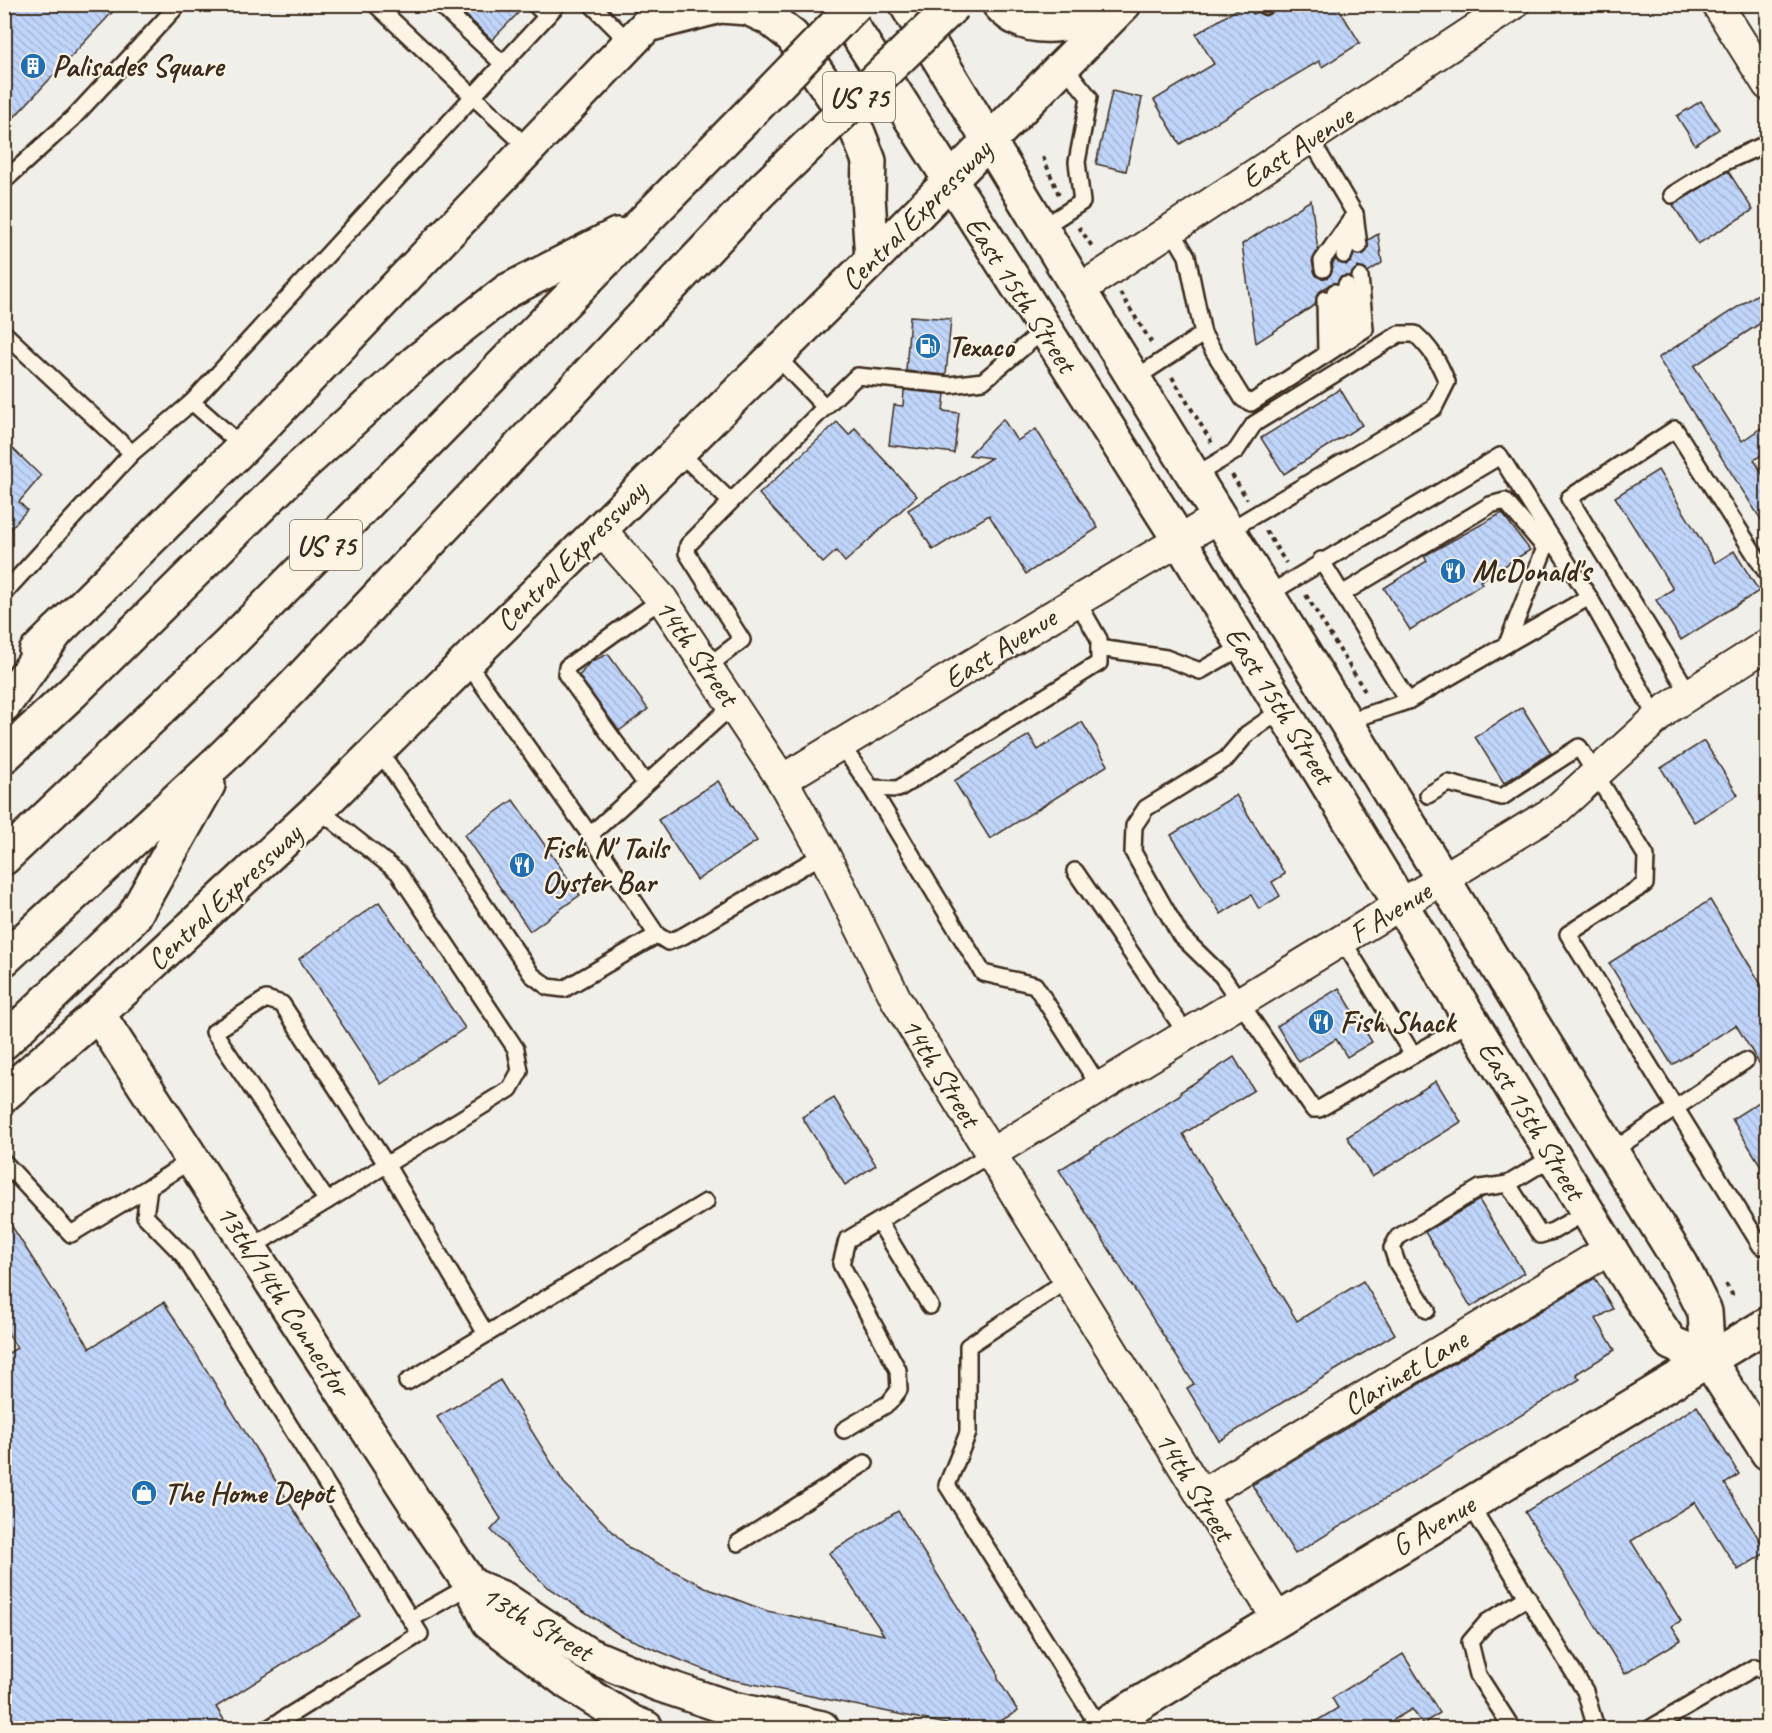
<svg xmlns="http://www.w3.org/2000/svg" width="1772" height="1733" font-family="Caveat,sans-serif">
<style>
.building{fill:url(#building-back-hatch);stroke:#3b2a1e;stroke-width:1.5}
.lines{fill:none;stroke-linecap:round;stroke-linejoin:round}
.lane-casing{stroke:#3b2a1e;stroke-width:20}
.street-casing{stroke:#3b2a1e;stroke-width:34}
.secondary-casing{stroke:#3b2a1e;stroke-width:38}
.highway-casing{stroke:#3b2a1e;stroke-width:38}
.path{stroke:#3b2a1e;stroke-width:4;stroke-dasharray:4.5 4.5;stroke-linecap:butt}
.lane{stroke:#fcf5e5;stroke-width:15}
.street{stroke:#fcf5e5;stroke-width:30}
.secondary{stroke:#fcf5e5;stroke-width:33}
.highway{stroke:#fcf5e5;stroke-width:33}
.highway-bridge-casing{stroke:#3b2a1e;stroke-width:38;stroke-linecap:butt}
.highway-bridge{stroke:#fcf5e5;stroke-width:33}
.labels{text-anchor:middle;stroke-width:4.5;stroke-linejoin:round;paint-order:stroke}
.shield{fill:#fcf5e5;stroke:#75675a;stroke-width:1.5}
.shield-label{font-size:28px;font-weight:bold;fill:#3b2a1e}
.poi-label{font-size:30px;font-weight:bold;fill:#3b2a1e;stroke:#fcf5e5;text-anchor:start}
.street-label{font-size:30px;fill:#3b2a1e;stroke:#fcf5e5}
</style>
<defs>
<pattern id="building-back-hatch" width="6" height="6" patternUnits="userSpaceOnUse" patternTransform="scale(1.5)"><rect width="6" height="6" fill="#c0d5fa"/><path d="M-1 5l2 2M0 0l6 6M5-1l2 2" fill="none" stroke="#a6b7d6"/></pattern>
</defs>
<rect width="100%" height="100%" fill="#f0efe9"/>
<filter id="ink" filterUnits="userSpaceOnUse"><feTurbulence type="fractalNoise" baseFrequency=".0167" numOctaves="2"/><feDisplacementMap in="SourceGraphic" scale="12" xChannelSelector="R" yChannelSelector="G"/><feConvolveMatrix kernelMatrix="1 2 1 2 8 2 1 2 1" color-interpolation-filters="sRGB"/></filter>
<g filter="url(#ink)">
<g class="building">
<polygon points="4,4 120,4 4,128"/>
<polygon points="454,4 525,4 525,6 492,40"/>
<polygon points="1246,4 1253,14 1257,12 1265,16 1273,12 1274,4 1336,4 1360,43 1322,67 1319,61 1180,144 1154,100 1214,64 1196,34"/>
<polygon points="1112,91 1142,98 1126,171 1096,164"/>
<polygon points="1701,101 1719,129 1695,145 1677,116"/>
<polygon points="1728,171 1753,210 1698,244 1673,205"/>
<polygon points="1311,200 1318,250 1312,261 1316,275 1320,278 1328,277 1332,272 1333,262 1336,260 1346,265 1351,262 1354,254 1364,254 1368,249 1368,240 1378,234 1382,263 1368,272 1358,267 1350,276 1340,277 1337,283 1330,284 1317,294 1315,305 1256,343 1242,244"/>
<polygon points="1767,288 1767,319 1694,366 1742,441 1767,424 1767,451 1754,460 1767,481 1767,529 1658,358"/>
<polygon points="910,316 951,319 946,375 906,371"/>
<polygon points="1340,389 1362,425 1284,474 1261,438"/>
<polygon points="904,390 945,394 943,411 959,413 954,453 889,445 894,405 903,406"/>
<polygon points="1003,419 1017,441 1036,429 1098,528 1026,574 989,515 933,550 908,510 991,458 969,455"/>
<polygon points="837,422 849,435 855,428 917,496 845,562 836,551 823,563 759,494"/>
<polygon points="4,440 41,476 19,502 27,510 4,536"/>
<polygon points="1658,470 1715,563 1734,551 1759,591 1681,640 1656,600 1673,589 1615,497"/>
<polygon points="1502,513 1530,550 1480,581 1482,584 1410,630 1384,588 1427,561 1424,556"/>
<polygon points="608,654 648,709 619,731 579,676 590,662"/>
<polygon points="1522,707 1551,753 1504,783 1475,737"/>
<polygon points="1082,722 1108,765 990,839 954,781 1029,735 1038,750"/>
<polygon points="1704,741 1738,795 1694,822 1661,768"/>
<polygon points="718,781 757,841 697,880 658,820"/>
<polygon points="1236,795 1285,874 1272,882 1280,896 1259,909 1251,895 1221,914 1171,835"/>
<polygon points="513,800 580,895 530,931 464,835"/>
<polygon points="1710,900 1767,994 1767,1076 1736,1025 1672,1065 1609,963"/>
<polygon points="379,902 465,1028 381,1084 299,959"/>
<polygon points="1339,988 1372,1042 1347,1057 1336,1039 1299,1062 1277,1026"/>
<polygon points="1234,1057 1254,1090 1183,1134 1297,1321 1363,1281 1395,1334 1219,1441 1187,1388 1194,1384 1059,1170 1181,1094 1180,1092"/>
<polygon points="1436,1081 1461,1122 1372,1177 1347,1137"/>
<polygon points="1767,1097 1767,1176 1732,1119"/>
<polygon points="834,1098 876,1165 845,1185 802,1117"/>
<polygon points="1479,1200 1524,1273 1471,1307 1425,1232"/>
<polygon points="4,1214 90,1348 164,1302 360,1616 216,1707 229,1728 9,1728 4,1721 4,1356 17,1348 4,1327"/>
<polygon points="1595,1278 1613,1309 1596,1319 1615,1350 1576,1374 1580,1379 1295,1554 1252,1485"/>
<polygon points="500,1380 564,1483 630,1549 711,1590 767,1611 884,1635 829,1553 898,1511 997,1670 998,1679 1018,1711 988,1728 966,1728 724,1678 620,1635 547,1587 491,1530 501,1519 437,1417"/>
<polygon points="1697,1406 1739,1474 1725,1484 1767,1552 1738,1570 1695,1502 1631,1541 1681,1621 1672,1626 1681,1640 1625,1674 1525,1512"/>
<polygon points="1403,1654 1440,1713 1422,1724 1412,1709 1380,1728 1305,1728 1338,1708 1332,1698"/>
</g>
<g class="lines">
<g class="lane-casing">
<g id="lane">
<polyline points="375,4 528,148"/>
<polyline points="439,4 503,64"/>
<polyline points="534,4 547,16"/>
<polyline points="591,4 629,42"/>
<polyline points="1264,4 1265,6"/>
<polyline points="1310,138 1355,214 1359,246"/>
<polyline points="4,181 73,118 179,4"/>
<polyline points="1672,195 1723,163 1768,143"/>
<polyline points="1042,228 1082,202 1077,162 1089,97 1064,66"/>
<polyline points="1344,255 1353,223"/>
<polyline points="1323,269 1322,261 1355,214"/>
<polyline points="1346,285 1354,336"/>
<polyline points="1335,292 1341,344"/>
<polyline points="1325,299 1326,354"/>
<polyline points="4,333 132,453"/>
<polyline points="1203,334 1243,399 1251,403 1365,329 1360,277"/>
<polyline points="775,355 825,407 857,376 950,385 983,381 1044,330"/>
<polyline points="1134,379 1203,334 1187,256 1171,229"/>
<polyline points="192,402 558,4"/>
<polyline points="677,450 730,501"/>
<path d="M1194,476l42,-25 18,-27 145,-90h16c16,14 24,28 32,48l-13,26 -206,123"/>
<polyline points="1321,560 1408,701"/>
<polyline points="4,593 132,453 192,402 243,447"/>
<polyline points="1342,594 1490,505 1505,501 1545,548 1507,644"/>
<polyline points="1267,595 1500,456 1589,597 1657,718"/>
<polyline points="1099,648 1166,658 1200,671 1244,646"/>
<polyline points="465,660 590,835 657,935 668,942 683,936 824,854"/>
<polyline points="708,666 742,640 687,553 688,545 825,407"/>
<polyline points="1689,693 1569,498 1675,429 1768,575"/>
<polyline points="1283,709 1247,734 1226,759 1146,808 1134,826 1133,852 1180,935 1222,976 1313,1109 1319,1109 1472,1021"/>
<polyline points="1345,722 1408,701 1589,597"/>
<polyline points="842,746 871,788 898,789 1099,663 1099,639 1077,601"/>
<polyline points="378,749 532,975 548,987 564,989 657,935"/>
<polyline points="645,783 566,674 567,667 662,599"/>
<polyline points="871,788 983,973 1035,985 1101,1089"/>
<polyline points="1428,795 1448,783 1502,797 1579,747 1646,856 1645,884 1568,934 1761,1246 1768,1242"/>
<polyline points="590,835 734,704"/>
<polyline points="1075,871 1188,1036"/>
<polyline points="1343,941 1413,1055"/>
<polyline points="1611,1152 1745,1061"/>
<polyline points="193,1159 149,1187 145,1216 183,1255 420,1634 269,1728"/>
<polyline points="4,1162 71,1234 149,1187"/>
<polyline points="1508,1184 1540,1235 1553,1231 1588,1211"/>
<polyline points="327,1201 214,1032 266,999 282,1004 386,1164 486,1334"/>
<polyline points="879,1222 930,1306"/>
<polyline points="250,1248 510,1089 520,1071 516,1049 398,872 318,809"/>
<polyline points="1069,1279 968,1346 968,1433 947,1485 1100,1728"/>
<polyline points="1427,1310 1397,1263 1392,1248 1398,1237 1480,1188 1508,1184 1554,1156"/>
<polyline points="407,1382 706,1202"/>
<polyline points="844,1430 889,1403 899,1390 898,1370 841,1264 847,1240 992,1153"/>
<polyline points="1469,1503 1585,1691 1596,1728"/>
<polyline points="738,1543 865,1463"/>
<polyline points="411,1619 471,1585"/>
<polyline points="1512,1728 1478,1675 1470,1642 1487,1622 1528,1597"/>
<polyline points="1651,1728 1755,1667 1768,1673"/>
</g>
</g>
<g class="street-casing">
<g id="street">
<polyline points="1717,4 1768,85"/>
<polyline points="1079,290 1514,4"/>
<polyline points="600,529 662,599 782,780 824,854 897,1001 1278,1620"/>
<polyline points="782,780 1077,601 1219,517"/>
<polyline points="992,1153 1556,810 1668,708 1768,644"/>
<polyline points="1201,1495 1610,1249"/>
</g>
</g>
<g class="secondary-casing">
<g id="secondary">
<polyline points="838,4 1180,541 1635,1290 1671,1343 1708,1359"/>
<polyline points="906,4 1079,290 1681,1264 1705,1312 1708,1359 1768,1453"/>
<path d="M999,4c32,37 78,17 118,6"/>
<polyline points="647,25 720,6 748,8 769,18 792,36 858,133 869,161 868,196 872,260"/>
<polyline points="36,652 243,447 667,4"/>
<polyline points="98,1014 419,1509 471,1585 489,1622 569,1683 633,1723 646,1728"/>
<polyline points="4,1095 98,1014 318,809 872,260 1124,4"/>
<polyline points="471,1585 504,1599 587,1654 658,1684 733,1709 822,1728"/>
<polyline points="1099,1728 1768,1324"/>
</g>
</g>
<g class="highway-casing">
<g id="highway">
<polyline points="4,705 57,631"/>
<polyline points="4,756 72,693 296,471 416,362 507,291 617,235"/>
<polyline points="4,858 228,645 755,108"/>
<polyline points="4,959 223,757 293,687 762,190"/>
<polyline points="4,1042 133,918 208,785"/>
</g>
</g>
<g class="path">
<polyline points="1043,157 1059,195"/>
<polyline points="1079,227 1093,248"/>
<polyline points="1120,293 1153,345"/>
<polyline points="1172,377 1212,443"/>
<polyline points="1232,475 1247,499"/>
<polyline points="1266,531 1286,563"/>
<polyline points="1306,595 1366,693"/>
<polyline points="1726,1284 1732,1294 1731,1298"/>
</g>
<use href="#lane" class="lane"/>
<use href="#street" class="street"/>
<use href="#secondary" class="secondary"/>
<use href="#highway" class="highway"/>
<g class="highway-bridge-casing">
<g id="highway-bridge">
<polyline points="755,108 856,4"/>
<polyline points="762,190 955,4"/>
</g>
</g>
<use href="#highway-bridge" class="highway-bridge"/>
</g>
</g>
<defs>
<g id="building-disc" transform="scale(1.35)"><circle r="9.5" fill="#1f6fb2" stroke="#fcf5e5"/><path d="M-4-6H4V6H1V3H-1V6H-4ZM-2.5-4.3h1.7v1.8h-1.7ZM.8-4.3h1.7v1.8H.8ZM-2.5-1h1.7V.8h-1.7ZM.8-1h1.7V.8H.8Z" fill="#fff"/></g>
<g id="fuel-disc" transform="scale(1.35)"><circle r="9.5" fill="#1f6fb2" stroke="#fcf5e5"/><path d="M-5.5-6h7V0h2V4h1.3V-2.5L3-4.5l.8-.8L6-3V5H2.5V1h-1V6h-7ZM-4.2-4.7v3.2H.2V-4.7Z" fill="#fff"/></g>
<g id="restaurant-disc" transform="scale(1.35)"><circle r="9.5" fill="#1f6fb2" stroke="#fcf5e5"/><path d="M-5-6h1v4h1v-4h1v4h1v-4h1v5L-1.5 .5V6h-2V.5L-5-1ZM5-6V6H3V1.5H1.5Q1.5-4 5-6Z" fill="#fff"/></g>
<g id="shop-disc" transform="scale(1.35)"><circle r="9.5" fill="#1f6fb2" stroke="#fcf5e5"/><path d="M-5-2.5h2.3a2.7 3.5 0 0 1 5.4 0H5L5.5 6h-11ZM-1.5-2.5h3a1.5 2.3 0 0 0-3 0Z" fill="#fff"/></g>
</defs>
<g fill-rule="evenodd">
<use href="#building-disc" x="33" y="66"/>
<use href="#fuel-disc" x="928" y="346"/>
<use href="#restaurant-disc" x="1453" y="571"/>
<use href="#restaurant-disc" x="522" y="865"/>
<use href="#restaurant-disc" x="1321" y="1022"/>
<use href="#shop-disc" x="144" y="1493"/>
</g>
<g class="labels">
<g class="shield">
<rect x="823" y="72" width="72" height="50" rx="4.5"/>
<rect x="290" y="520" width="72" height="50" rx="4.5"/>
</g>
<g class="shield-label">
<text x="859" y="107">US 75</text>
<text x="326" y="555">US 75</text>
</g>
<g class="poi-label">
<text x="52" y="76">Palisades Square</text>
<text x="948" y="356">Texaco</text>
<text x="1472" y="581">McDonald's</text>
<text x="542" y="858">Fish N' Tails<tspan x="542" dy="34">Oyster Bar</tspan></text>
<text x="1340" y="1032">Fish Shack</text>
<text x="164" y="1503">The Home Depot</text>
</g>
<g class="street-label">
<text transform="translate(1297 147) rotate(-33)" y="10">East Avenue</text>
<text transform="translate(916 215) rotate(-45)" y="10">Central Expressway</text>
<text transform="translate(1021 294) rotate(57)" y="10">East 15th Street</text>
<text transform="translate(571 556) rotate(-45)" y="10">Central Expressway</text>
<text transform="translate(1000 648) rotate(-32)" y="10">East Avenue</text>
<text transform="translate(697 652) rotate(55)" y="10">14th Street</text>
<text transform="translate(1280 705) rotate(58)" y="10">East 15th Street</text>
<text transform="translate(224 897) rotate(-43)" y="10">Central Expressway</text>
<text transform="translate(1390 912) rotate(-32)" y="10">F Avenue</text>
<text transform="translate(941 1072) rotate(58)" y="10">14th Street</text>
<text transform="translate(1532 1120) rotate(59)" y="10">East 15th Street</text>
<text transform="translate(284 1300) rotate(57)" y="10">13th/14th Connector</text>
<text transform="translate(1405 1372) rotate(-31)" y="10">Clarinet Lane</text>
<text transform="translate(1195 1486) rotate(58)" y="10">14th Street</text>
<text transform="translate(1433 1525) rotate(-31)" y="10">G Avenue</text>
<text transform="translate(537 1623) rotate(30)" y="10">13th Street</text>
</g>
</g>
<rect width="1772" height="1733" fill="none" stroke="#fcf5e5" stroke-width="24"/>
<rect x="12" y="12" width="1748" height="1709" fill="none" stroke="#3b2a1e" stroke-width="2" filter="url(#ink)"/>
</svg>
